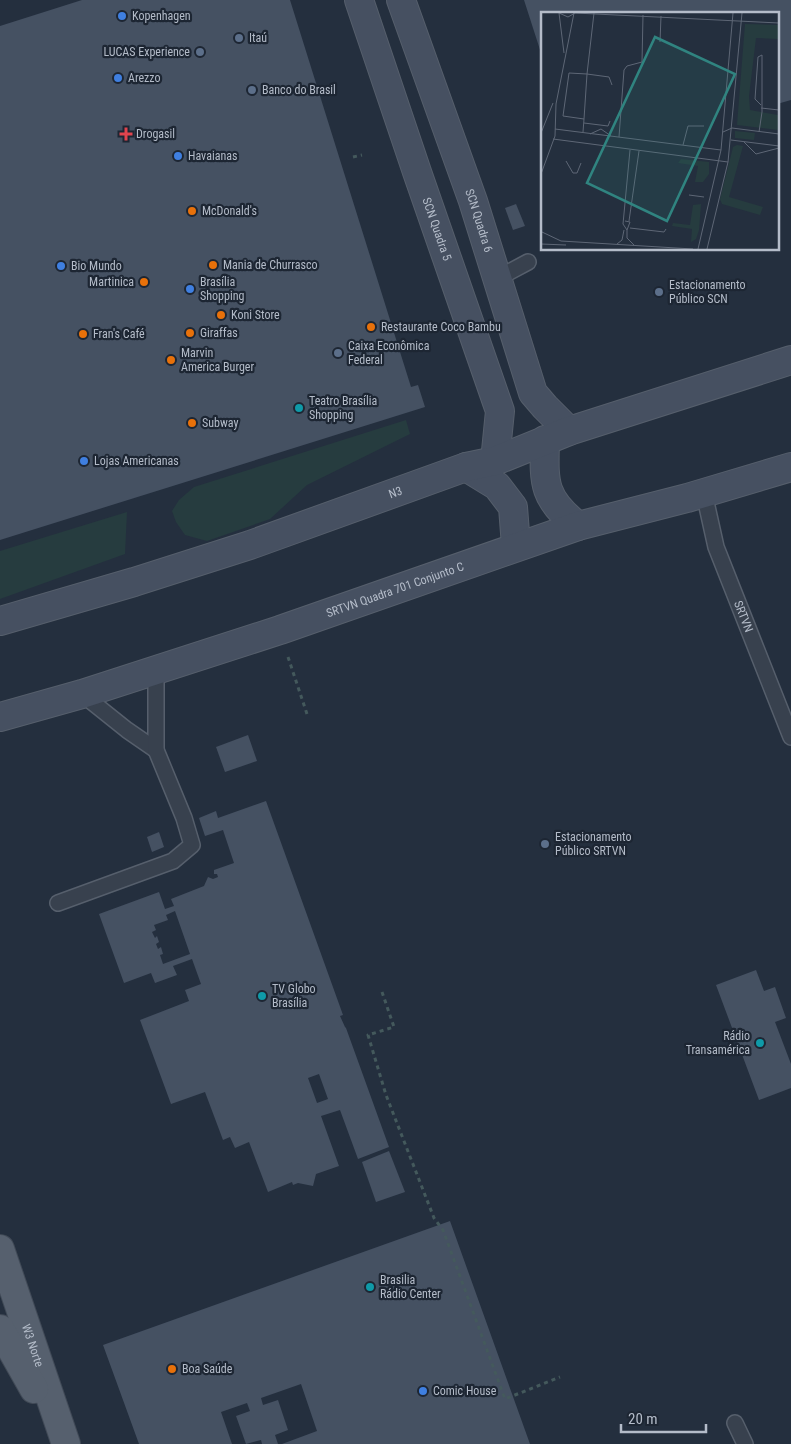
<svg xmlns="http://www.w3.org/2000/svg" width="791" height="1444" font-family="'Roboto Condensed',sans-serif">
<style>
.green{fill:#263c3f}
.building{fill:#455162;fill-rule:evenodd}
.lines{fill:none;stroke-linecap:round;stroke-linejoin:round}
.lane-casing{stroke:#565f6c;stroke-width:18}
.secondary-casing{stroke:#565f6c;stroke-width:30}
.primary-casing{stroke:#414a57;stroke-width:30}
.path{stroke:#44595c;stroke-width:3;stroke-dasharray:4 4;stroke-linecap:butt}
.lane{stroke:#38414e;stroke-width:15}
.secondary{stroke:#465061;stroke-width:28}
.primary{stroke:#56606e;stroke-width:28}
.shop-dot{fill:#3f7fe0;stroke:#1d2633;stroke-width:2}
.service-dot{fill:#5c6f8a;stroke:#1d2633;stroke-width:2}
.health-dot{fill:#e0444e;stroke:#1d2633;stroke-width:2}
.food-dot{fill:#e8710a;stroke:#1d2633;stroke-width:2}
.culture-dot{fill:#0f9aa8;stroke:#1d2633;stroke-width:2}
.labels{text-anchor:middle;stroke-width:4.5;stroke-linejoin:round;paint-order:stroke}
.poi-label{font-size:12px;fill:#b4bcc9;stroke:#1d2633;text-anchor:start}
.street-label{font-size:12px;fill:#b4bcc9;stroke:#1d2633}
.inset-road{fill:none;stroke:#5e6776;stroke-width:1}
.view{fill:#308480;fill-opacity:0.15;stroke:#308480;stroke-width:2.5}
.inset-edge{fill:none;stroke:#b4bcc9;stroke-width:2.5}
</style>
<rect width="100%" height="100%" fill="#242f3e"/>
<g class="green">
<polygon points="406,420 410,434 307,485 270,519 207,541 185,535 176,522 172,511 179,500 194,487"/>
<polygon points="127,512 125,554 0,599 0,551"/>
</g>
<g class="building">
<polygon points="82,0 290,0 411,387 418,385 425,407 0,540 0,26"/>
<polygon points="524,0 791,0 791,100 777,104 777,14 542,14 542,56"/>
<polygon points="516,204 525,226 513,230 505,208"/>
<polygon points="248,735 257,761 225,772 216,747"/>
<path d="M266,801l77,214 -3,1 5,11 1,1 43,119 -31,12 -18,-49 -19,6 18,50 -23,8 -3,12 -15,-3 -5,2 -1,-3 -24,10 -19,-50 -14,6 -5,-11 -7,3 -18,-48 -34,12 -31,-84 49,-19 -4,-11 16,-6 -9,-25 -19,7 4,9 -22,8 -4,-10 -27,10 -25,-69 60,-22 6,17 9,-3 -3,-7 33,-13 4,-9 5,2 5,-2 -1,-3h-3v-4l20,-7 -11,-33 -18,6 -6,-18 17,-7 2,7zM175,911l15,43 -27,10 -3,-9 3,-1 -2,-7 -3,2 -2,-5 3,-2 -2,-6 -2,2 -3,-6 4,-2 -2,-5 14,-5 -2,-5zM319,1074l9,25 -11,4 -9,-25z"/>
<polygon points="159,832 164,847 152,852 147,837"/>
<polygon points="756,970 764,991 775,987 786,1018 775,1022 791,1064 791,1088 759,1100 716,985"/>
<polygon points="389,1151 405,1192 376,1202 362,1162"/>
<polygon points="450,1221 530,1444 282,1444 317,1431 301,1384 261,1398 263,1405 278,1400 288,1430 275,1435 278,1444 262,1444 261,1440 246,1444 236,1416 250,1411 247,1403 221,1412 232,1444 139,1444 103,1345"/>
</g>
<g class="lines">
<g class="lane-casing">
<g id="lane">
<polyline points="498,278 528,262"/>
<path id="s1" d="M704,493l12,54 75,190"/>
<polyline points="82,694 127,730 156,750"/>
<polyline points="58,903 173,861 192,845 184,818 156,750 156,670"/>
<polyline points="735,1423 745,1444"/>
</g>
</g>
<g class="secondary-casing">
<g id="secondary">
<path id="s2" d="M359,0l58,172 83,239 -5,50"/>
<path id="s3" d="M401,0l72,201 60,192 12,14 24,24"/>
<path d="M545,440c-1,42 -3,58 33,86"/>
<polyline points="466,467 497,486 513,507 516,546"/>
<path id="s4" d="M0,621l134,-39 116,-37 216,-78 29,-6 74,-30 222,-71"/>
<path id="s5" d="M0,717l82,-23 198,-64 298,-104 109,-28 104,-31"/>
</g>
</g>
<g class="primary-casing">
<g id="primary">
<path id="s6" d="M0,1249l66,195"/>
<polyline points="0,1329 34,1389"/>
</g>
</g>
<g class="path">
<polyline points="353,157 362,155"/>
<polyline points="288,657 308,717"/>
<polyline points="382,992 394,1027 368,1035 386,1095 434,1218 443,1230 505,1399 560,1377"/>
</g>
<use href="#lane" class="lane"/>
<use href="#secondary" class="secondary"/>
<use href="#primary" class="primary"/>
</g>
<g class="shop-dot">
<circle cx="122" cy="16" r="5"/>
<circle cx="118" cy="78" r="5"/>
<circle cx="178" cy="156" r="5"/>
<circle cx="61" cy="266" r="5"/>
<circle cx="190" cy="289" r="5"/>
<circle cx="84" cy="461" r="5"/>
<circle cx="423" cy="1391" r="5"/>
</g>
<g class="service-dot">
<circle cx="239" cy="38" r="5"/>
<circle cx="200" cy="52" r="5"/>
<circle cx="252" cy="90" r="5"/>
<circle cx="659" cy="292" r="5"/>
<circle cx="338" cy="353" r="5"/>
<circle cx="545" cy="844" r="5"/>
</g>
<path class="health-dot" d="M123.5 126.5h5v5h5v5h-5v5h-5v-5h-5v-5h5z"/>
<g class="food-dot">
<circle cx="192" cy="211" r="5"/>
<circle cx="213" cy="265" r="5"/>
<circle cx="144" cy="282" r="5"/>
<circle cx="221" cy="315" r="5"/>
<circle cx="371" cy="327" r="5"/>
<circle cx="190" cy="333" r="5"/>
<circle cx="83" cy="334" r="5"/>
<circle cx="171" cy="360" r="5"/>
<circle cx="192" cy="423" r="5"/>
<circle cx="172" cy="1369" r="5"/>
</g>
<g class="culture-dot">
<circle cx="299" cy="408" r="5"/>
<circle cx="262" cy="996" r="5"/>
<circle cx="760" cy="1043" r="5"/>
<circle cx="370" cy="1287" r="5"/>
</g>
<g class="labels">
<g class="poi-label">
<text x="132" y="20">Kopenhagen</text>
<text x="249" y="42">Itaú</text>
<text x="190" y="56" text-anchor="end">LUCAS Experience</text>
<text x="128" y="82">Arezzo</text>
<text x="262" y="94">Banco do Brasil</text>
<text x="136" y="138">Drogasil</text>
<text x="188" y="160">Havaianas</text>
<text x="202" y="215">McDonald's</text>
<text x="223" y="269">Mania de Churrasco</text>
<text x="71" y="270">Bio Mundo</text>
<text x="134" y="286" text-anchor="end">Martinica</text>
<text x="200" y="286">Brasília<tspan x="200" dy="14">Shopping</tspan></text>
<text x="669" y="289">Estacionamento<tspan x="669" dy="14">Público SCN</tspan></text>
<text x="231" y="319">Koni Store</text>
<text x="381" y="331">Restaurante Coco Bambu</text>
<text x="200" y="337">Giraffas</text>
<text x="93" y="338">Fran's Café</text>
<text x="348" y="350">Caixa Econômica<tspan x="348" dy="14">Federal</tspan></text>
<text x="181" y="357">Marvin<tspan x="181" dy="14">America Burger</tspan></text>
<text x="309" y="405">Teatro Brasília<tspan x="309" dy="14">Shopping</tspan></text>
<text x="202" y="427">Subway</text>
<text x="94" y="465">Lojas Americanas</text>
<text x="555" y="841">Estacionamento<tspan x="555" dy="14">Público SRTVN</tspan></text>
<text x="272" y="993">TV Globo<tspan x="272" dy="14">Brasília</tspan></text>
<text x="750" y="1040" text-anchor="end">Rádio<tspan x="750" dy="14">Transamérica</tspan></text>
<text x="380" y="1284">Brasilia<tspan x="380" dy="14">Rádio Center</tspan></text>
<text x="182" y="1373">Boa Saúde</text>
<text x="433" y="1395">Comic House</text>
</g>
<g class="street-label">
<text dy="4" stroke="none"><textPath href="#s3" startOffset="234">SCN Quadra 6</textPath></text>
<text dy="4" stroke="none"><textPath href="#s2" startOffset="242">SCN Quadra 5</textPath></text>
<text dy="4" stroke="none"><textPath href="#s4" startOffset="416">N3</textPath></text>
<text dy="4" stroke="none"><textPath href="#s5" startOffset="415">SRTVN Quadra 701 Conjunto C</textPath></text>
<text dy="4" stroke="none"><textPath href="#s1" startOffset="130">SRTVN</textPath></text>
<text dy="4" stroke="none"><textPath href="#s6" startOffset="102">W3 Norte</textPath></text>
</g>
</g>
<g transform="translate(541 12)">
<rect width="238" height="238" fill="#242f3e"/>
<path d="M204,12l33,1v14l-22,-1 -7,58 1,14 28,5v15l-41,-5zM194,119l20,2 -1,7 -19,-2zM196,133l6,1 -14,51 34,10 -3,8 -38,-11 -2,-5 13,-52zM140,147l28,3v12l-6,8h-8l3,-16 -20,-3zM160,192l-2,26 -3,9 -5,3 1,-13 -20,-3 1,-3 17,2 3,-20z" fill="#263c3f"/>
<path class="inset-road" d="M18,1l5,40M18,1l9,4 7,-4M34,1l204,10M53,1l-7,61 22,3 3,8M119,30l1,-26M220,96l18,2M43,111l24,3 2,-5M14,117l166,21M42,120l1,-13 3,-45 -18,-1 -6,43 21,3M182,120l9,-4 47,6M218,120l3,-20v-57l-4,2 -3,42 6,6M0,121l12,-30M49,122l11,-5 10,7M78,125l5,-67 3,-4 15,-4 1,-47M12,127l175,23M190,128l48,6M203,130l12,12 23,-6M142,133l5,-19h16M25,149l7,12h4l4,-10M0,162l14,-38 1,-32 18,-91M148,183l15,2M84,209l5,1 -3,8 -4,-6 7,-74M88,209l10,-70M89,216l34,4 2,-3M86,218v8l7,7M1,220l19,9 132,8M0,232l25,1M76,232l5,-4 2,-10M157,237l23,-99 12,-137M166,237l21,-87 14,-149"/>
<path class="view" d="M114,25l80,37 -68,147 -80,-38z"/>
<rect width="238" height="238" class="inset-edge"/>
</g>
<path d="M621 1424v8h85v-8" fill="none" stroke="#b4bcc9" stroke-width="2.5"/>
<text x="628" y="1424" font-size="15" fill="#b4bcc9" stroke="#1d2633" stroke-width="4" paint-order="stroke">20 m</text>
</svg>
